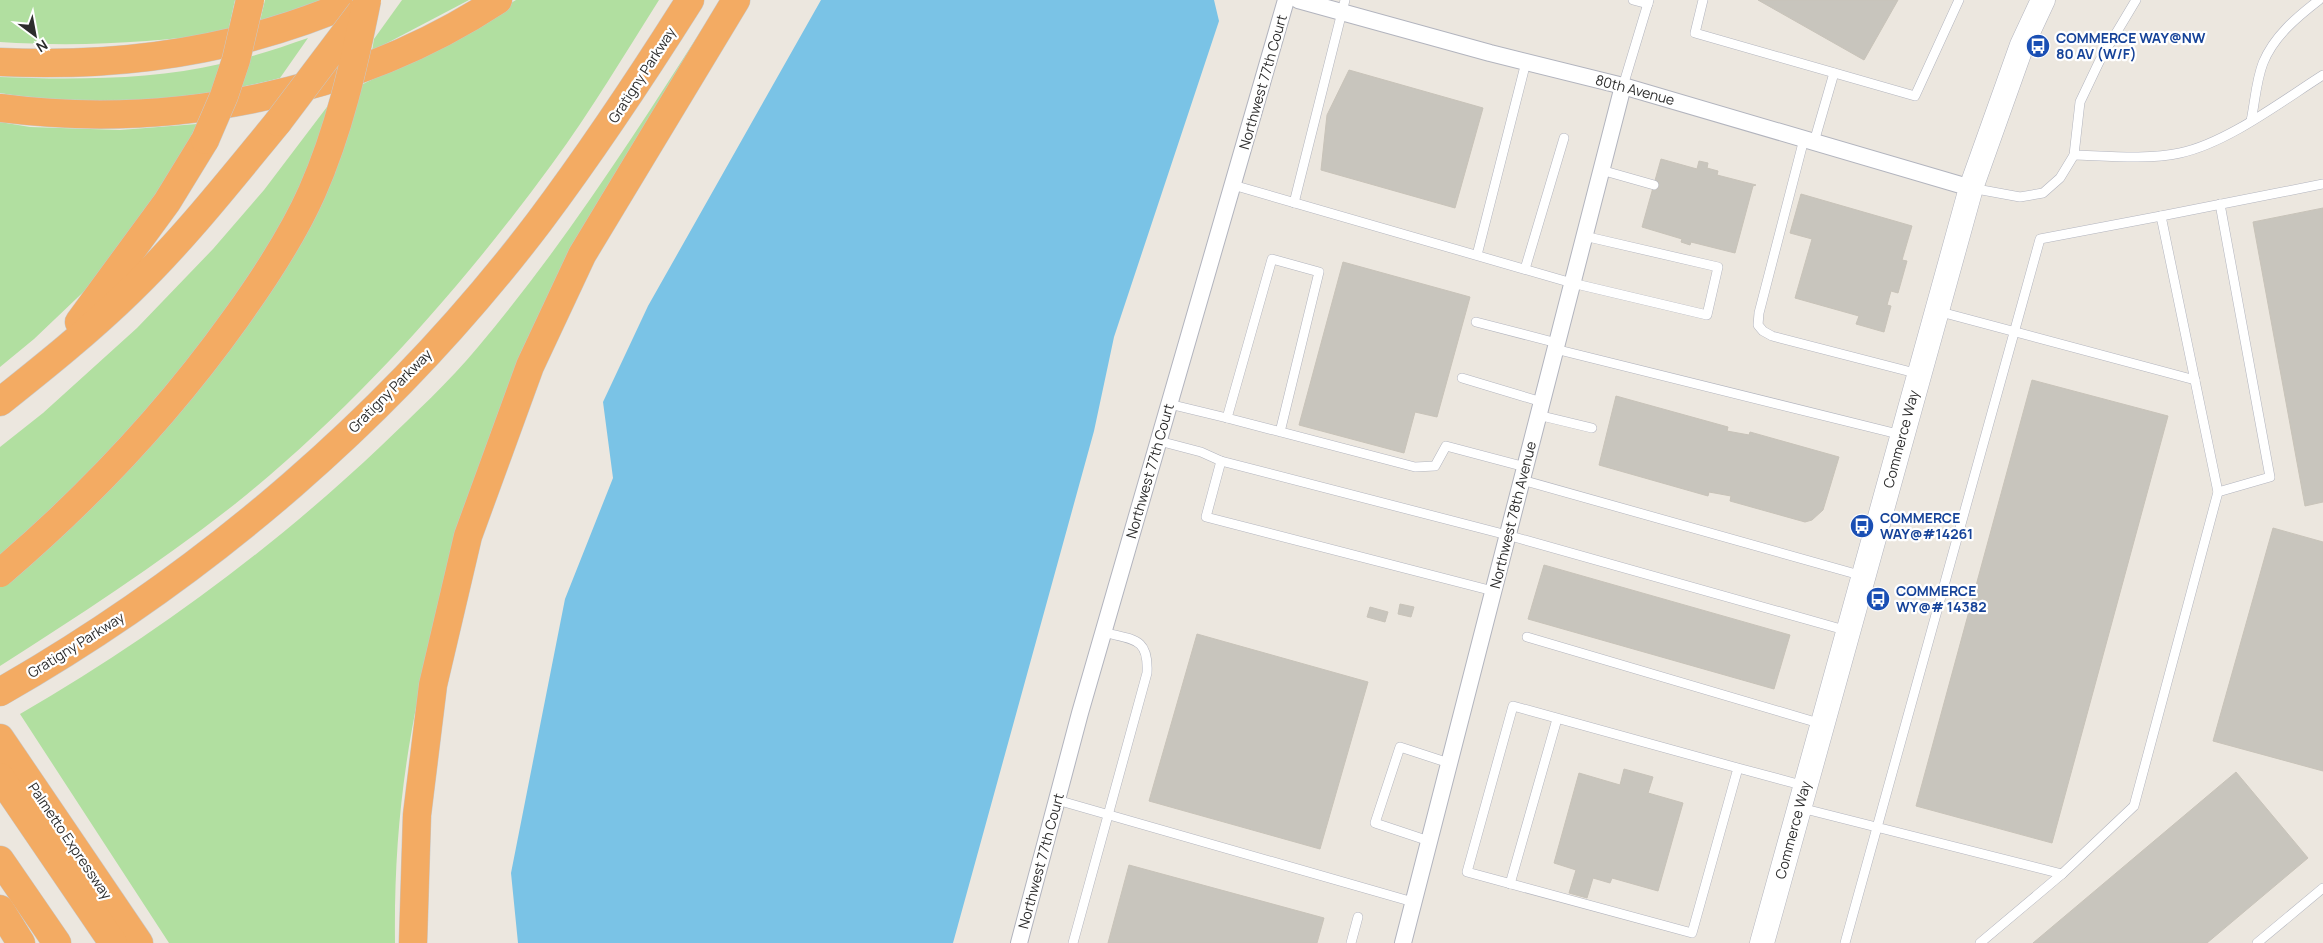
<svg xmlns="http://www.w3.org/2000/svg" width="2323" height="943" font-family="Manrope,sans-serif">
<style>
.green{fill:#b1dfa0}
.water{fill:#7ac3e6}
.building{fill:#c8c5bd;stroke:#c8c3b9}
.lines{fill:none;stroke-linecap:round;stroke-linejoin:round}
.lane-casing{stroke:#b2b4be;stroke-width:10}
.street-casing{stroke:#b2b4be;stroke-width:18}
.secondary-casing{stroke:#b2b4be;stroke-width:25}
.highway-casing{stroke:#c8c8c8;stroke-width:29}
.lane{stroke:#fff;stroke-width:9}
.street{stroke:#fff;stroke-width:16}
.secondary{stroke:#fff;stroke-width:24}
.highway{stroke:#f3ab63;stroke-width:28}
.highway-bridge-casing{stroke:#c8c8c8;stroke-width:29;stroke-linecap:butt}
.highway-bridge{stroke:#f3ab63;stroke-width:28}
.labels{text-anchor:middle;stroke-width:4.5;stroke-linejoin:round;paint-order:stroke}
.transit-label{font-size:14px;font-weight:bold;fill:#164399;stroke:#fff;text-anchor:start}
.street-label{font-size:14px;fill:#2c2c2c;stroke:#fff}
</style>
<rect width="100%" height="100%" fill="#ece7df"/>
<g class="green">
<path d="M0,0h235l-7,32c-76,11 -152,15 -228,10z"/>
<polygon points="265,0 333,0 259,25"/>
<polygon points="402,0 469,0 372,51 374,39"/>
<path d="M516,0h143c-35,55 -68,111 -107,164 -90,123 -197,244 -317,340 -75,59 -155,111 -235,162v-219l43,-34 94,-85 76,-79 51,-59 69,-91 90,-45z"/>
<path d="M706,23l-115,208 -172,462c-18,86 -25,162 -24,250h-226l-149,-229c131,-76 251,-164 361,-268 33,-32 68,-64 97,-99 86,-102 157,-213 228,-324z"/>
<path d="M308,38l-28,40c-90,23 -188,30 -280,15v-16c69,3 153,3 220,-13 30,-6 59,-16 88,-26z"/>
<polygon points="0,122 30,127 120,130 197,124 180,159 97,279 34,339 0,367"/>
</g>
<polygon class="water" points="821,0 1214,0 1219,21 1114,337 1094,431 953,943 518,943 511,873 565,599 613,478 603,402 648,306"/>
<g class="building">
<polygon points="1758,0 1898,0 1864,60"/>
<polygon points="1349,70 1483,108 1455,208 1321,170 1327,115"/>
<polygon points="1661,159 1697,169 1699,161 1708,163 1707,168 1718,171 1717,175 1756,185 1753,186 1735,253 1691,242 1690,245 1681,242 1682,239 1642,227"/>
<polygon points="1801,194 1912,226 1902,260 1907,261 1898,293 1891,291 1887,305 1891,306 1884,332 1856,324 1859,316 1795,298 1812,239 1790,233"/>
<polygon points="2323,208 2323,502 2305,506 2253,222"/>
<polygon points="1343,262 1470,297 1437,417 1415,412 1404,453 1299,425"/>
<polygon points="2032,380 2168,416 2052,843 1916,806"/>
<polygon points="1616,396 1728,427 1727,431 1749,435 1750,432 1839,457 1823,510 1812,520 1805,522 1730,501 1731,496 1709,492 1708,496 1599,465"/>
<polygon points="2273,528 2323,542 2323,771 2213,741"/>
<polygon points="1544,565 1790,635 1774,689 1528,619"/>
<polygon points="1400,604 1414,607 1411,617 1398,614"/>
<polygon points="1370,607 1388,612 1385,622 1367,617"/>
<polygon points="1197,634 1368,682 1320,849 1149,801"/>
<polygon points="1624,769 1653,777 1648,793 1683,803 1658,891 1612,878 1610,883 1593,878 1587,898 1569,893 1576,870 1554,863 1579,773 1620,785"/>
<polygon points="2236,772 2308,858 2207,943 2033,943"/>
<polygon points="1129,865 1324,918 1317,943 1108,943"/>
</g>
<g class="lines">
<g class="lane-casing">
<g id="lane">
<polyline points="1633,0 1648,4"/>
<polyline points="1703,0 1695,33 1915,96 1959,0"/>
<polyline points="1623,86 1649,0"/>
<path d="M2251,121c4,-19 5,-40 12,-58 11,-27 34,-46 56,-63"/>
<polyline points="1804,139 1759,313 1758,325 1763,331 1772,336 1919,374"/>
<polyline points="1814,142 1834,73"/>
<path d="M2074,155c32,1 75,5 106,-2 47,-10 102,-52 143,-78"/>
<polyline points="1601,170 1654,185"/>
<polyline points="1233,185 1572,283 1707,315 1718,267 1584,236"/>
<polyline points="1971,188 2020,197 2043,193 2060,178 2074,155 2080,102 2100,60 2136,0"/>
<polyline points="1294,203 1345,0"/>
<polyline points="2161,216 2323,184"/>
<polyline points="1477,255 1526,62"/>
<polyline points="1525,269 1564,138"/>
<polyline points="1937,311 2195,380"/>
<polyline points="1476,322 1557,343"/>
<polyline points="1555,349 1902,435"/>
<polyline points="1462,378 1542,402"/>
<polyline points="1169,404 1227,418"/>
<polyline points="1538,415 1592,428"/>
<polyline points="1280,432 1319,272 1272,259 1227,418 1415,467 1435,466 1446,446 1525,467"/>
<polyline points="1159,441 1201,452 1221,461"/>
<polyline points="1522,480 1863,576"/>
<polyline points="2218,492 2270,477 2220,204"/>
<polyline points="1493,591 1206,517 1221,461 1507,535 1848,631"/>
<polyline points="1527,637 1822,724"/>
<polyline points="1738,768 1513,706 1467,872 1692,933 1738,768 1805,786"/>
<polyline points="1057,800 1413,902"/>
<path d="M1801,808c87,22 174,44 261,66l72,-68 84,-314 -57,-276 -121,23 -195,704"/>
<polyline points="1429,841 1375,823 1400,747 1449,763"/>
<polyline points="1510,884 1557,719"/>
<path d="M1073,943l74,-270c2,-36 -14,-33 -44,-41"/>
<polyline points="1351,943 1358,917"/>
<polyline points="1980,943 2062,874"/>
<polyline points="2257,943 2323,888"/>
</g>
</g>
<g class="street-casing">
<g id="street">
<polyline points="1298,0 1490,53 1623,86 1971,188"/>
<polyline points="1019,943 1080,713 1286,0"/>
<polyline points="1403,943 1623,86"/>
</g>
</g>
<g class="secondary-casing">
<polyline id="secondary" points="1762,943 1971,188 2022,45 2043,0"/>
</g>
<g class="highway-casing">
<g id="highway">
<path d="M0,62c123,6 244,-12 357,-62"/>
<path d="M0,108c170,22 354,-13 498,-108"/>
<polyline points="79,322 167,202 205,140"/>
<path d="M0,402c44,-35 89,-71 130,-111 54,-52 101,-112 148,-169"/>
<path d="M0,692c208,-119 394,-279 539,-470 54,-72 103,-146 151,-222"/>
<polyline points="0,738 139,943"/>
<polyline points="0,777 113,943"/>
<polyline points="0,860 57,943"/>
<polyline points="0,909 21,943"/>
<polyline points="413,943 417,815 433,685 468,536 530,366 582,255 736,0"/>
</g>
</g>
<use href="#lane" class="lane"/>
<use href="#street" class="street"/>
<use href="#secondary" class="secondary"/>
<use href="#highway" class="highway"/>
<g class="highway-bridge-casing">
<g id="highway-bridge">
<polyline points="278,122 361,12"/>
<polyline points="205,140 224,96 236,60 250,0"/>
<path d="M0,573c88,-75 169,-161 236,-255 28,-39 56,-81 76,-126 27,-61 42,-127 55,-192"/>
</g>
</g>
<use href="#highway-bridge" class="highway-bridge"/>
</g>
<defs>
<g id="bus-disc" transform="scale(1.25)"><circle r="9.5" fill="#1a4fb4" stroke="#fff"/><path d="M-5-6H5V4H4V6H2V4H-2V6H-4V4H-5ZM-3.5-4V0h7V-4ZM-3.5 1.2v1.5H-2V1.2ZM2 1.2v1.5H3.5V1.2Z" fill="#fff"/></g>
</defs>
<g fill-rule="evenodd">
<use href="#bus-disc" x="2038" y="46"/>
<use href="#bus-disc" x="1862" y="526"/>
<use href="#bus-disc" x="1878" y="599"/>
</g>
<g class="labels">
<g class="transit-label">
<text x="2056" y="43">COMMERCE WAY@NW<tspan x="2056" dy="16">80 AV (W/F)</tspan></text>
<text x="1880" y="523">COMMERCE<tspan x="1880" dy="16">WAY@#14261</tspan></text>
<text x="1896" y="596">COMMERCE<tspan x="1896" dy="16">WY@# 14382</tspan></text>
</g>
<g class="street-label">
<text transform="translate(642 75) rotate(-57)" y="5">Gratigny Parkway</text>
<text transform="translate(1263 82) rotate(-74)" y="5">Northwest 77th Court</text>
<text transform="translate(1635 90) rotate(15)" y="5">80th Avenue</text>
<text transform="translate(390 391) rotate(-45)" y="5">Gratigny Parkway</text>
<text transform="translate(1901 439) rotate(-75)" y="5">Commerce Way</text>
<text transform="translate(1150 471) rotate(-74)" y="5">Northwest 77th Court</text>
<text transform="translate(1513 515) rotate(-76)" y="5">Northwest 78th Avenue</text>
<text transform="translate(76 645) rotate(-32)" y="5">Gratigny Parkway</text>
<text transform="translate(1793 830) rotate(-75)" y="5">Commerce Way</text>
<text transform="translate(70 841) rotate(56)" y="5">Palmetto Expressway</text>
<text transform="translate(1041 861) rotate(-75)" y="5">Northwest 77th Court</text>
</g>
</g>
<g transform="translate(35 35) rotate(148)" stroke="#ffffff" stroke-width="4" paint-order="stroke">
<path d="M0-4L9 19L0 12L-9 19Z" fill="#2c2c2c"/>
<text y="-8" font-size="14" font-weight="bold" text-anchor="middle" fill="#2c2c2c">N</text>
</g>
</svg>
